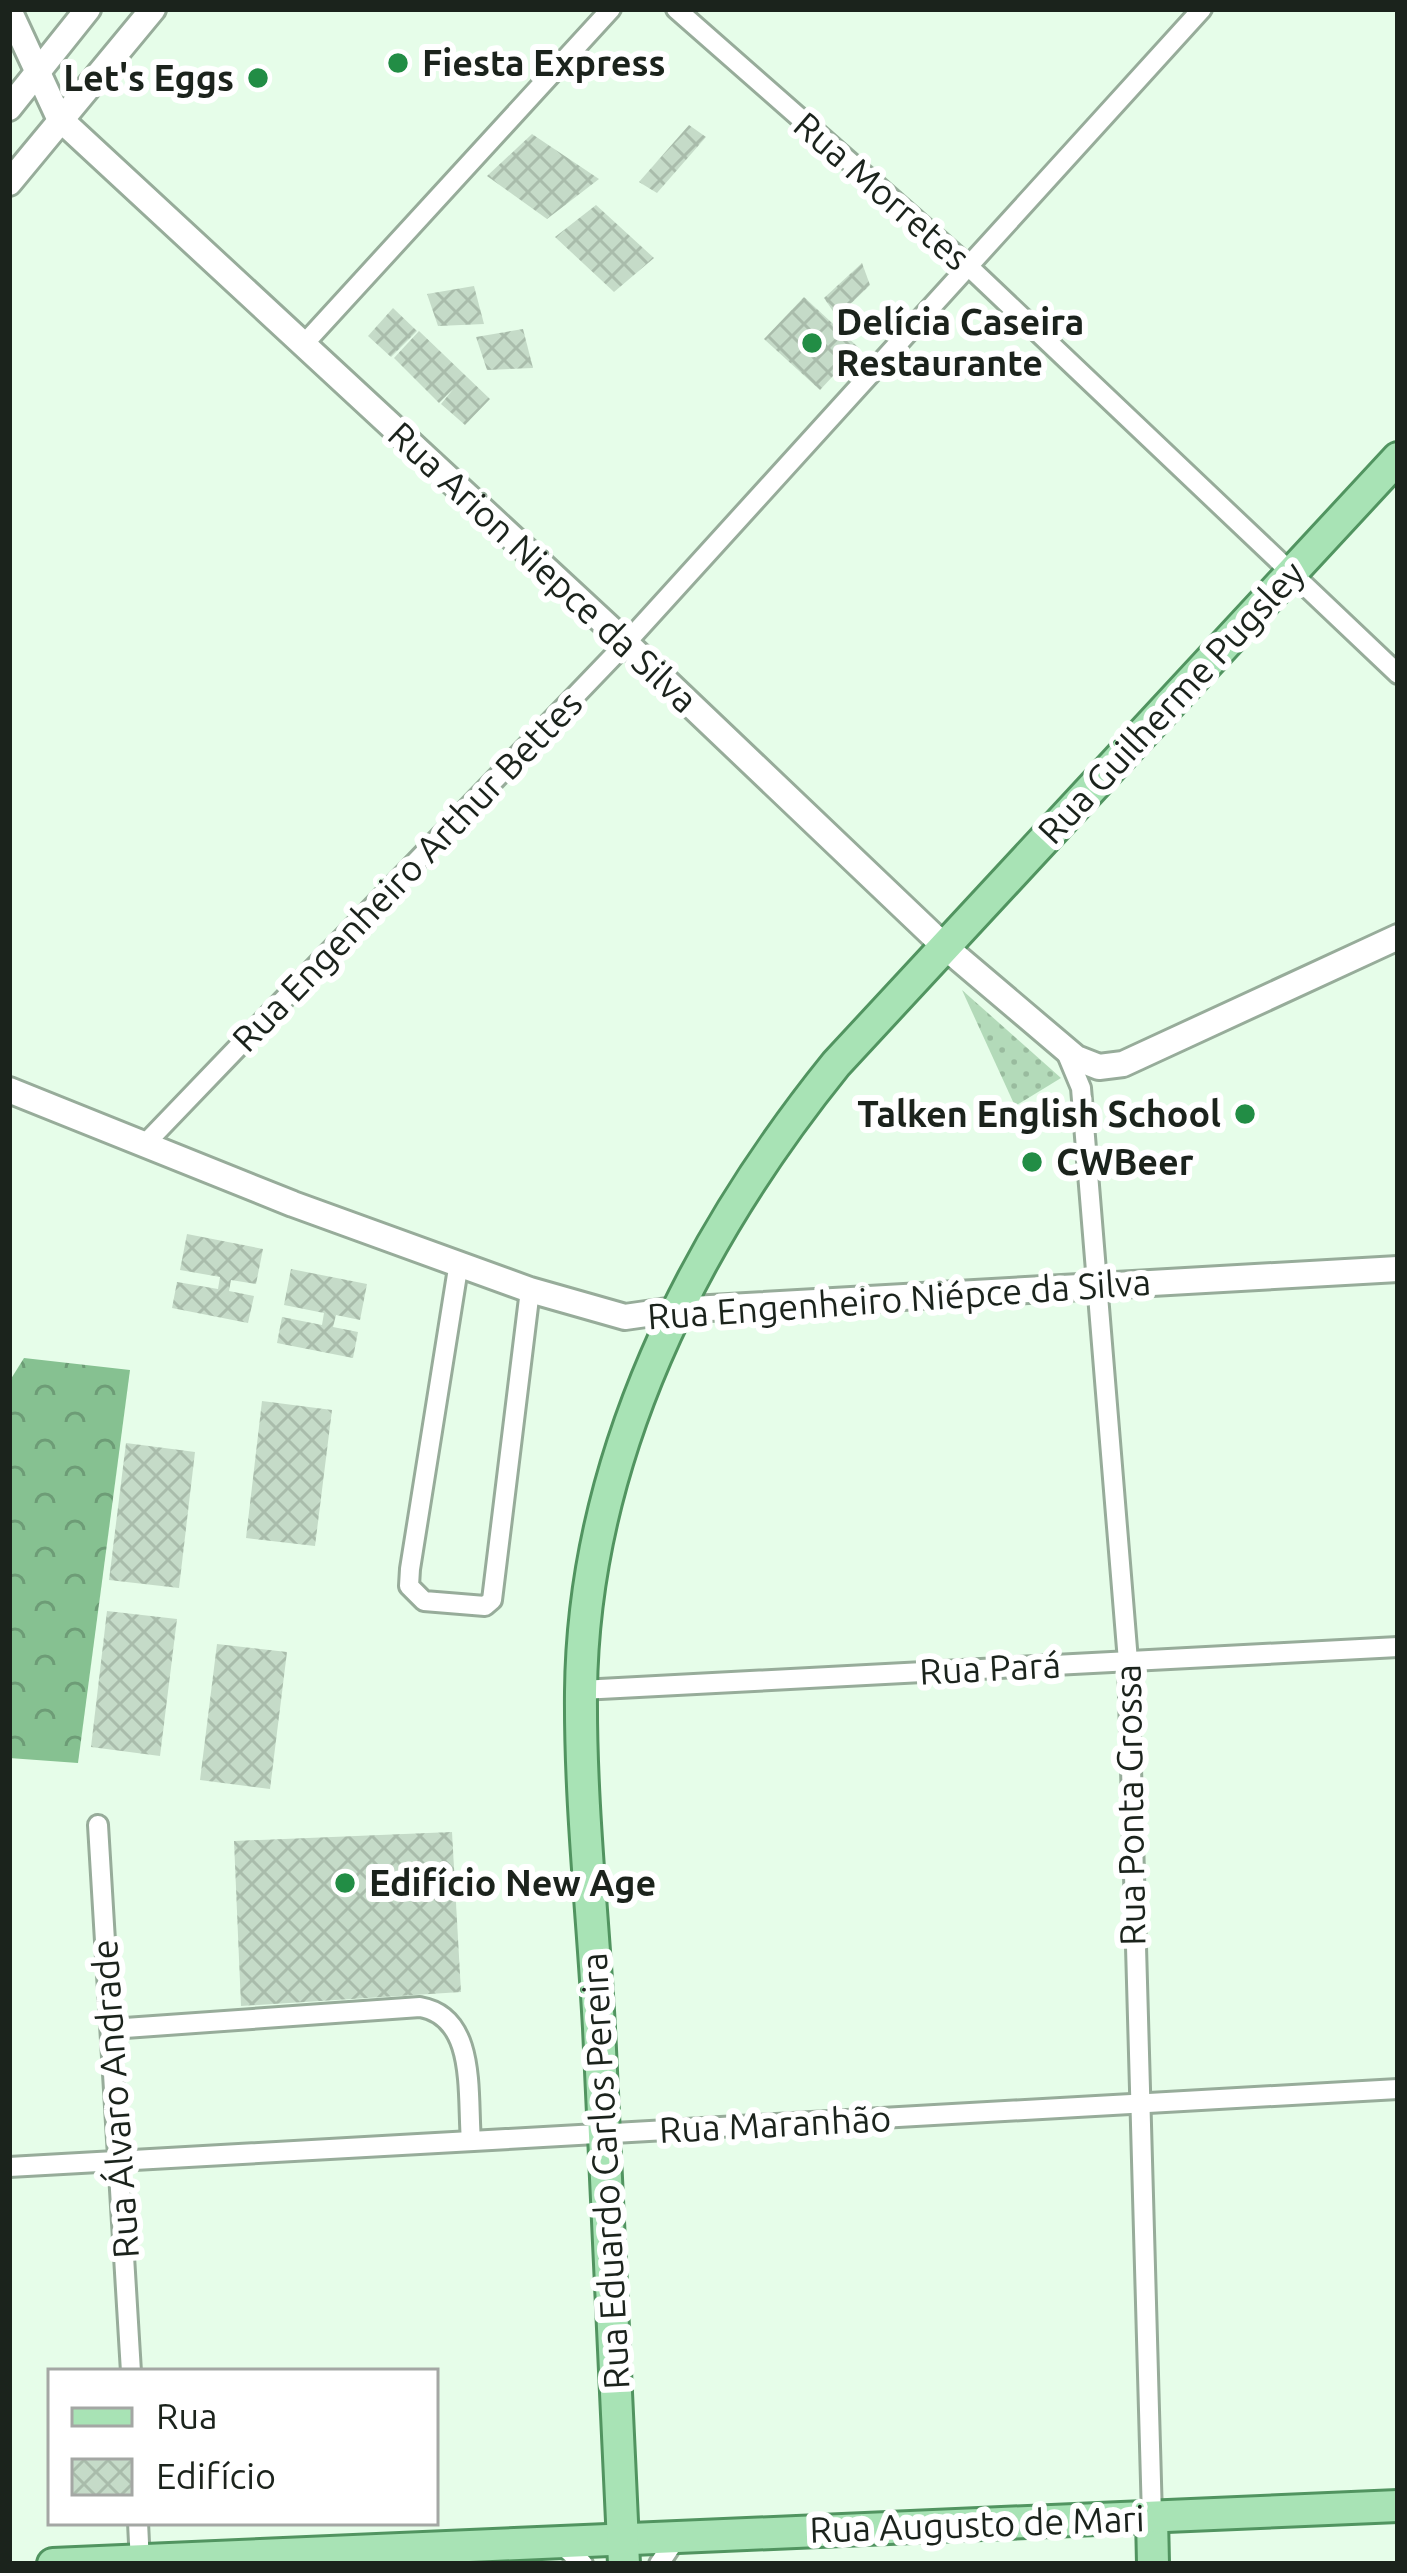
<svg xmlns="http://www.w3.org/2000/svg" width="1407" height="2573" font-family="Ubuntu,sans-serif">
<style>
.forest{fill:url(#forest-crowns)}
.park{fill:url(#park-dots)}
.building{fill:url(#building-cross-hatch)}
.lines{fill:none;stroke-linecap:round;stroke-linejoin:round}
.minor-casing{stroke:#97ac9a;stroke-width:24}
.tertiary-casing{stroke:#97ac9a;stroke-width:30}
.primary-casing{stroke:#519460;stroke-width:36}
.minor{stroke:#fff;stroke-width:18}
.tertiary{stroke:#fff;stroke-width:24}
.primary{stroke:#a8e3b5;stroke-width:30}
.poi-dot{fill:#228d45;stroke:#fff;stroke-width:4.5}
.labels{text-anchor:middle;stroke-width:12;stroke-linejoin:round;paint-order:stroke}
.poi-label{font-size:36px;font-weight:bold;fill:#1b231c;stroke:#fff;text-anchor:start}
.street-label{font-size:36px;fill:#1b231c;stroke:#fff}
</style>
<defs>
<pattern id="forest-crowns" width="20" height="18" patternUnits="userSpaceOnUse" patternTransform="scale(3)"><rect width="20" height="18" fill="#86c191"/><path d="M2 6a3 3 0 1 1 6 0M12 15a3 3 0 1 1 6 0" fill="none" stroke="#6d9c76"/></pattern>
<pattern id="park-dots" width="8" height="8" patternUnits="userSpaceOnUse" patternTransform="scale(3)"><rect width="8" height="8" fill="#b3dab9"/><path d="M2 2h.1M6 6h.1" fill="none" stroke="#99bb9e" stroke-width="1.8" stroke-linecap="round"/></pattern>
<pattern id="building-cross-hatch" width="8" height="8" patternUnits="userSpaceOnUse" patternTransform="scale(3)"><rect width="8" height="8" fill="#c5dbc8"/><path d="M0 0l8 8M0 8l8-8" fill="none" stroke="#a9bcab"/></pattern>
</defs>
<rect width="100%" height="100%" fill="#e6fde9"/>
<polygon class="forest" points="24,1358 130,1370 78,1763 9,1758 9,1382"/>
<polygon class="park" points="962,990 1061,1078 1015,1106"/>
<g class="building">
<polygon points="689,125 706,137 657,193 639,182"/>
<polygon points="532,134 599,179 547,219 487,176"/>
<polygon points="596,205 654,258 614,292 555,237"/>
<polygon points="862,263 870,285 837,317 824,298"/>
<polygon points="474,286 484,324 438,326 427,294"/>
<polygon points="804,297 859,348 820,390 764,339"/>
<polygon points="393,308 417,331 391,357 368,336"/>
<polygon points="523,329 533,368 487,370 476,337"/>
<polygon points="419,331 490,399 465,425 441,404 454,388 439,403 394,358"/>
<polygon points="187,1234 263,1249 256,1284 231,1280 229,1291 254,1296 248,1323 172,1308 177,1282 218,1289 220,1277 180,1270"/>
<polygon points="291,1269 367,1284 360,1320 336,1315 333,1327 358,1332 353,1358 277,1343 282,1317 322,1325 324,1313 284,1305"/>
<polygon points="262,1401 332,1410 315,1546 246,1538"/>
<polygon points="126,1443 195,1452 179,1588 109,1580"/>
<polygon points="107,1611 177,1619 160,1756 91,1747"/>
<polygon points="217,1644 287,1652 270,1789 200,1780"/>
<polygon points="452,1832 461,1992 241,2006 234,1841"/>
</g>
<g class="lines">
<g class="minor-casing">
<g id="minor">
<polyline points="676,9 966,264 1398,674"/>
<polyline points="304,344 611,9"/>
<polyline points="1066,1052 1081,1088 1128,1661 1152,2517"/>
<polyline points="144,1145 626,643 1202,9"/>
<polyline points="459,1262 410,1569 409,1586 424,1601 485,1606 492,1600 530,1290"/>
<polyline points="581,1690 1398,1647"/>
<polyline points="98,1825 131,2372"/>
<path d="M111,2029l309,-22c57,10 47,86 51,134"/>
<polyline points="9,2167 1398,2089"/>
<polyline points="138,2522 140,2564"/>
<polyline points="559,2542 583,2564"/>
<polyline points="659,2564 678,2536"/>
</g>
</g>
<g class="tertiary-casing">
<g id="tertiary">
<polyline points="9,10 59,118 626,643 944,946 1076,1058 1099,1067 1123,1064 1398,937"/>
<polyline points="9,108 88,9"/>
<polyline points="9,183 153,9"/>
<polyline points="9,1090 293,1204 530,1290 625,1317 674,1310 1398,1269"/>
</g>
</g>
<g class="primary-casing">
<g id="primary">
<polyline points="1152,2517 1153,2564"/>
<polyline points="53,2564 1398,2506"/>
<path d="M624,2564c-9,-179 -16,-357 -25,-536 -6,-111 -19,-224 -18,-336 2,-232 112,-451 255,-628l562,-606"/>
</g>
</g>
<use href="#minor" class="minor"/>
<use href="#tertiary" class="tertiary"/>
<use href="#primary" class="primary"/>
</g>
<g class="poi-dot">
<circle cx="398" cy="63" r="12"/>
<circle cx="258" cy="78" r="12"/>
<circle cx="812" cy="343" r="12"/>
<circle cx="1245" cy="1114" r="12"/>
<circle cx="1032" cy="1162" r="12"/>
<circle cx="345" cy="1883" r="12"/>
</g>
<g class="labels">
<g class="poi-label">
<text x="422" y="76">Fiesta Express</text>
<text x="234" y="91" text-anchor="end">Let's Eggs</text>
<text x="836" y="335">Delícia Caseira<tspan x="836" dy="41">Restaurante</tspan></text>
<text x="1221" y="1127" text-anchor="end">Talken English School</text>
<text x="1056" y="1175">CWBeer</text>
<text x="369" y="1896">Edifício New Age</text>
</g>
<g class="street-label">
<text transform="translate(882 191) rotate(41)" y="13">Rua Morretes</text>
<text transform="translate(543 567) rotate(43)" y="13">Rua Arion Niepce da Silva</text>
<text transform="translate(1171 702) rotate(-47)" y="13">Rua Guilherme Pugsley</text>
<text transform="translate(407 871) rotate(-46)" y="13">Rua Engenheiro Arthur Bettes</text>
<text transform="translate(899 1299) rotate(-4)" y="13">Rua Engenheiro Niépce da Silva</text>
<text transform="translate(990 1668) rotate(-3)" y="13">Rua Pará</text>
<text transform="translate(1130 1805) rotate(-91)" y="13">Rua Ponta Grossa</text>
<text transform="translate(115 2099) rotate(-94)" y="13">Rua Álvaro Andrade</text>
<text transform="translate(775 2124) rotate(-3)" y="13">Rua Maranhão</text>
<text transform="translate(605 2171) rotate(-93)" y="13">Rua Eduardo Carlos Pereira</text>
<text transform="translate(977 2524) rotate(-2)" y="13">Rua Augusto de Mari</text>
</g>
</g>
<rect width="1407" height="2573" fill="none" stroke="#1b231c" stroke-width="24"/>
<rect x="48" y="2369" width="390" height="156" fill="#ffffff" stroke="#a4a7a4" stroke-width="3"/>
<rect x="72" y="2408" width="60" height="18" fill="#a8e3b5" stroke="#a4a7a4" stroke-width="3"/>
<text x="156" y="2429" font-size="36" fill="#1b231c">Rua</text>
<rect x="72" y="2459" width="60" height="36" fill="url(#building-cross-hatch)" stroke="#a4a7a4" stroke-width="3"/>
<text x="156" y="2489" font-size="36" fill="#1b231c">Edifício</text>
</svg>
